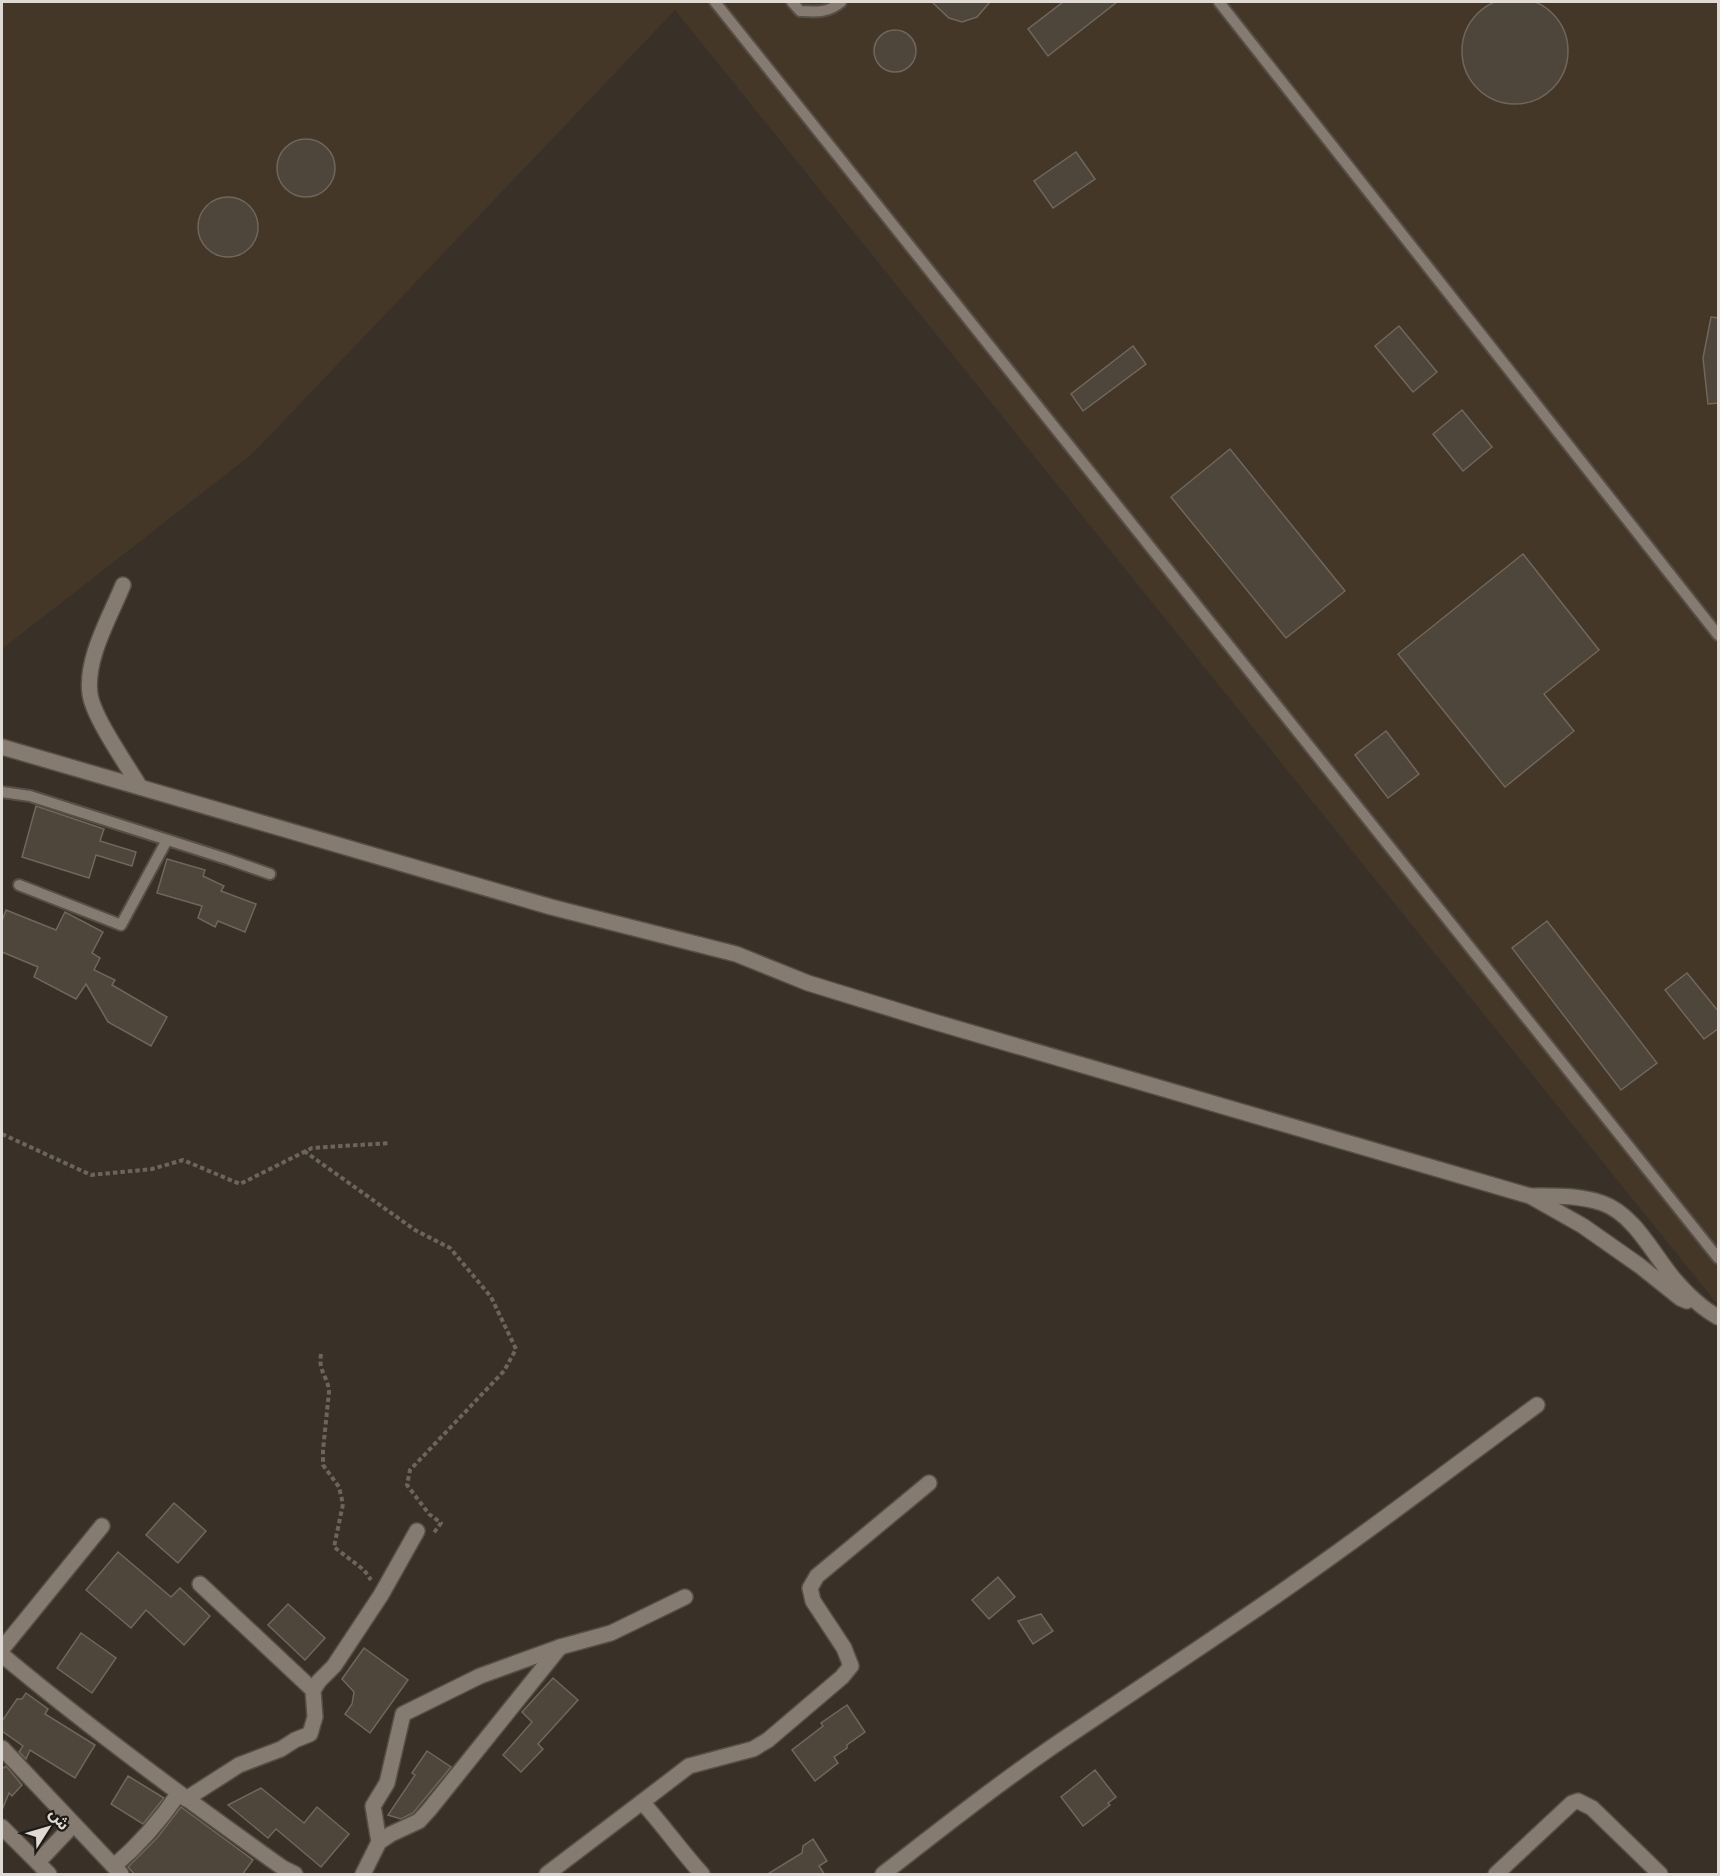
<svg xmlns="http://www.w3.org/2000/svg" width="1720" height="1876" font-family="'Work Sans','Noto Sans Arabic',sans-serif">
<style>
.built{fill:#443728}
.building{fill:#4e463b;stroke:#70665b;stroke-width:1.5}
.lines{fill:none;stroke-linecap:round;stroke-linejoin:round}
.service-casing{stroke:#564f47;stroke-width:14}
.minor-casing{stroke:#564f47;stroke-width:18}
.path{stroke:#6c655c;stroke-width:4;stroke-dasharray:4.5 3;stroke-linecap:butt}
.service{stroke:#857b70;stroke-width:10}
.minor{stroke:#857b70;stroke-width:15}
</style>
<rect width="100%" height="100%" fill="#393127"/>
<polygon class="built" points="2,2 1718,2 1718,1305 675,10 252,454 2,649"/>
<g class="building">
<circle cx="1515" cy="51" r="53"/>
<polygon points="932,2 990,2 977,17 962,22 949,18"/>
<polygon points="1063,2 1117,2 1048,56 1028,29"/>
<circle cx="895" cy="51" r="21"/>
<circle cx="306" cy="168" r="29"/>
<polygon points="1076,152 1095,179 1053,208 1034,181"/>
<circle cx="228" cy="227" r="30"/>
<polygon points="1711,317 1719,318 1719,403 1708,404 1703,358"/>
<polygon points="1399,326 1437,372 1413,392 1375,346"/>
<polygon points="1133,346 1146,364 1083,411 1071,394"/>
<polygon points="1462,410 1492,447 1463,471 1433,434"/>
<polygon points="1230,449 1345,591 1286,638 1171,497"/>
<polygon points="1523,554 1599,650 1544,694 1574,731 1505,787 1398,654"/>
<polygon points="1386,731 1419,774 1388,798 1355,755"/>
<polygon points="36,806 104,829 100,841 136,852 132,866 96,855 89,878 22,857"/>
<polygon points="167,859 205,870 203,876 224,886 221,891 256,904 245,932 218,921 215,927 198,918 202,906 157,893"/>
<polygon points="6,910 56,930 65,912 103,932 92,953 100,958 94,970 115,980 112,985 167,1017 151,1046 108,1022 86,984 76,999 34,977 38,967 2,952 2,921"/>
<polygon points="1547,921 1657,1063 1621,1090 1512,948"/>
<polygon points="1687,973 1719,1012 1719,1028 1704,1039 1665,990"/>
<polygon points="174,1503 206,1531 178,1563 146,1535"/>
<polygon points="118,1552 171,1597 180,1588 210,1616 184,1645 146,1610 131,1628 86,1590"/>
<polygon points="998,1577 1015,1597 989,1619 972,1600"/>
<polygon points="288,1604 325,1638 305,1660 268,1625"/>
<polygon points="1041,1614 1053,1631 1033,1644 1018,1621"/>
<polygon points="81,1633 116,1658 92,1693 57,1668"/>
<polygon points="364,1648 408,1680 370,1733 345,1714 352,1704 354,1692 342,1679"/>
<polygon points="553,1678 578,1700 538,1744 543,1749 521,1772 503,1755 532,1722 522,1712"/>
<polygon points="26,1693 48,1709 45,1714 95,1745 75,1778 30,1750 26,1759 19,1752 23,1746 2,1731 2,1721 17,1699 22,1699"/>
<polygon points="847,1705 865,1732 847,1745 847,1748 834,1757 838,1763 815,1781 792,1750 823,1726 821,1723"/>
<polygon points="427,1751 451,1767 413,1813 401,1819 388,1815 415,1775 412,1773"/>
<polygon points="2,1766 4,1768 6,1766 22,1785 12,1796 9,1793 2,1810"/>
<polygon points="1095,1770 1116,1797 1108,1803 1110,1805 1083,1826 1061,1797"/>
<polygon points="128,1776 164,1798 143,1824 111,1804"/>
<polygon points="261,1788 304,1823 317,1807 349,1834 321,1867 276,1829 268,1838 228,1805"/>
<polygon points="181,1807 253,1860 242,1875 135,1875 128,1867 157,1838"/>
<polygon points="813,1839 827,1861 819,1866 825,1875 766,1875 802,1853 803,1846"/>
</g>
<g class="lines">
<g class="service-casing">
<g id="service">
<polyline points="715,2 1718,1258"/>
<path d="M792,2l8,9c17,1 28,2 41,-9"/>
<polyline points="1219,2 1718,635"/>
<polyline points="2,792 30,796 227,859 270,874"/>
<polyline points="19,885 121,925 167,840"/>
</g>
</g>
<g class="minor-casing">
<g id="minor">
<path d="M123,585c-13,32 -38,74 -33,109 3,23 37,71 50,93"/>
<path d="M2,747l549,160 185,47 72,29 120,37 602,176c25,0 48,-1 72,7 32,11 51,51 72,76 13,15 27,29 44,38"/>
<polyline points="1530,1196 1583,1226 1640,1266 1680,1298 1687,1301"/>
<polyline points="200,1584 313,1690"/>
<polyline points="2,1649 102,1526"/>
<path d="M2,1655c90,75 185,145 281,213l12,6"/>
<polyline points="2,1748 121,1874"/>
<polyline points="186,1799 239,1765 281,1749 295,1740 310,1734 315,1717 313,1690 319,1681 334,1666 381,1595 417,1531"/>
<polyline points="642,1802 689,1766 753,1749 768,1740 842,1677 851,1666 844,1648 813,1601 810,1588 817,1576 929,1483"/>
<polyline points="2,1827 49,1874"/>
<polyline points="379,1842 373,1806 387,1783 403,1714 480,1676 560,1647 611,1633 685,1597"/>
<polyline points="38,1862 73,1825"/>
<path d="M114,1866c26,-22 46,-45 65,-73"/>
<polyline points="363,1874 379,1842 391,1834 419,1821 429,1810 560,1647"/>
<path d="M547,1874l95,-72c21,23 39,49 60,72"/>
<path d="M883,1874c64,-50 129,-101 197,-146 61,-41 121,-81 181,-122 94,-64 184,-133 276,-201"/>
<polyline points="1496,1874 1572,1803 1578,1801 1592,1808 1660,1874"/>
</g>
</g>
<g class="path">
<polyline points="2,1134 91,1175 152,1169 183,1160 240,1184 312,1148 390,1143"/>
<polyline points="304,1151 415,1230 450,1248 491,1297 516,1349 504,1371 410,1470 407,1485 429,1514 441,1523 433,1534"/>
<path d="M321,1354c-3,18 7,22 8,38l-6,58v15l16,22 4,17 -9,43 30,23 7,10"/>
</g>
<use href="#service" class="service"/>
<use href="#minor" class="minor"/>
</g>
<rect width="1720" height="1876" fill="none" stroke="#dfdad4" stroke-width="6"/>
<g transform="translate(48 1828) rotate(53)" stroke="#1e1a15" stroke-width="4.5" paint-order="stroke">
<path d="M0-4.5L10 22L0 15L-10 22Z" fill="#dfdad4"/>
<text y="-9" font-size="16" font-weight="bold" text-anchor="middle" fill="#dfdad4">ش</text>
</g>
</svg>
